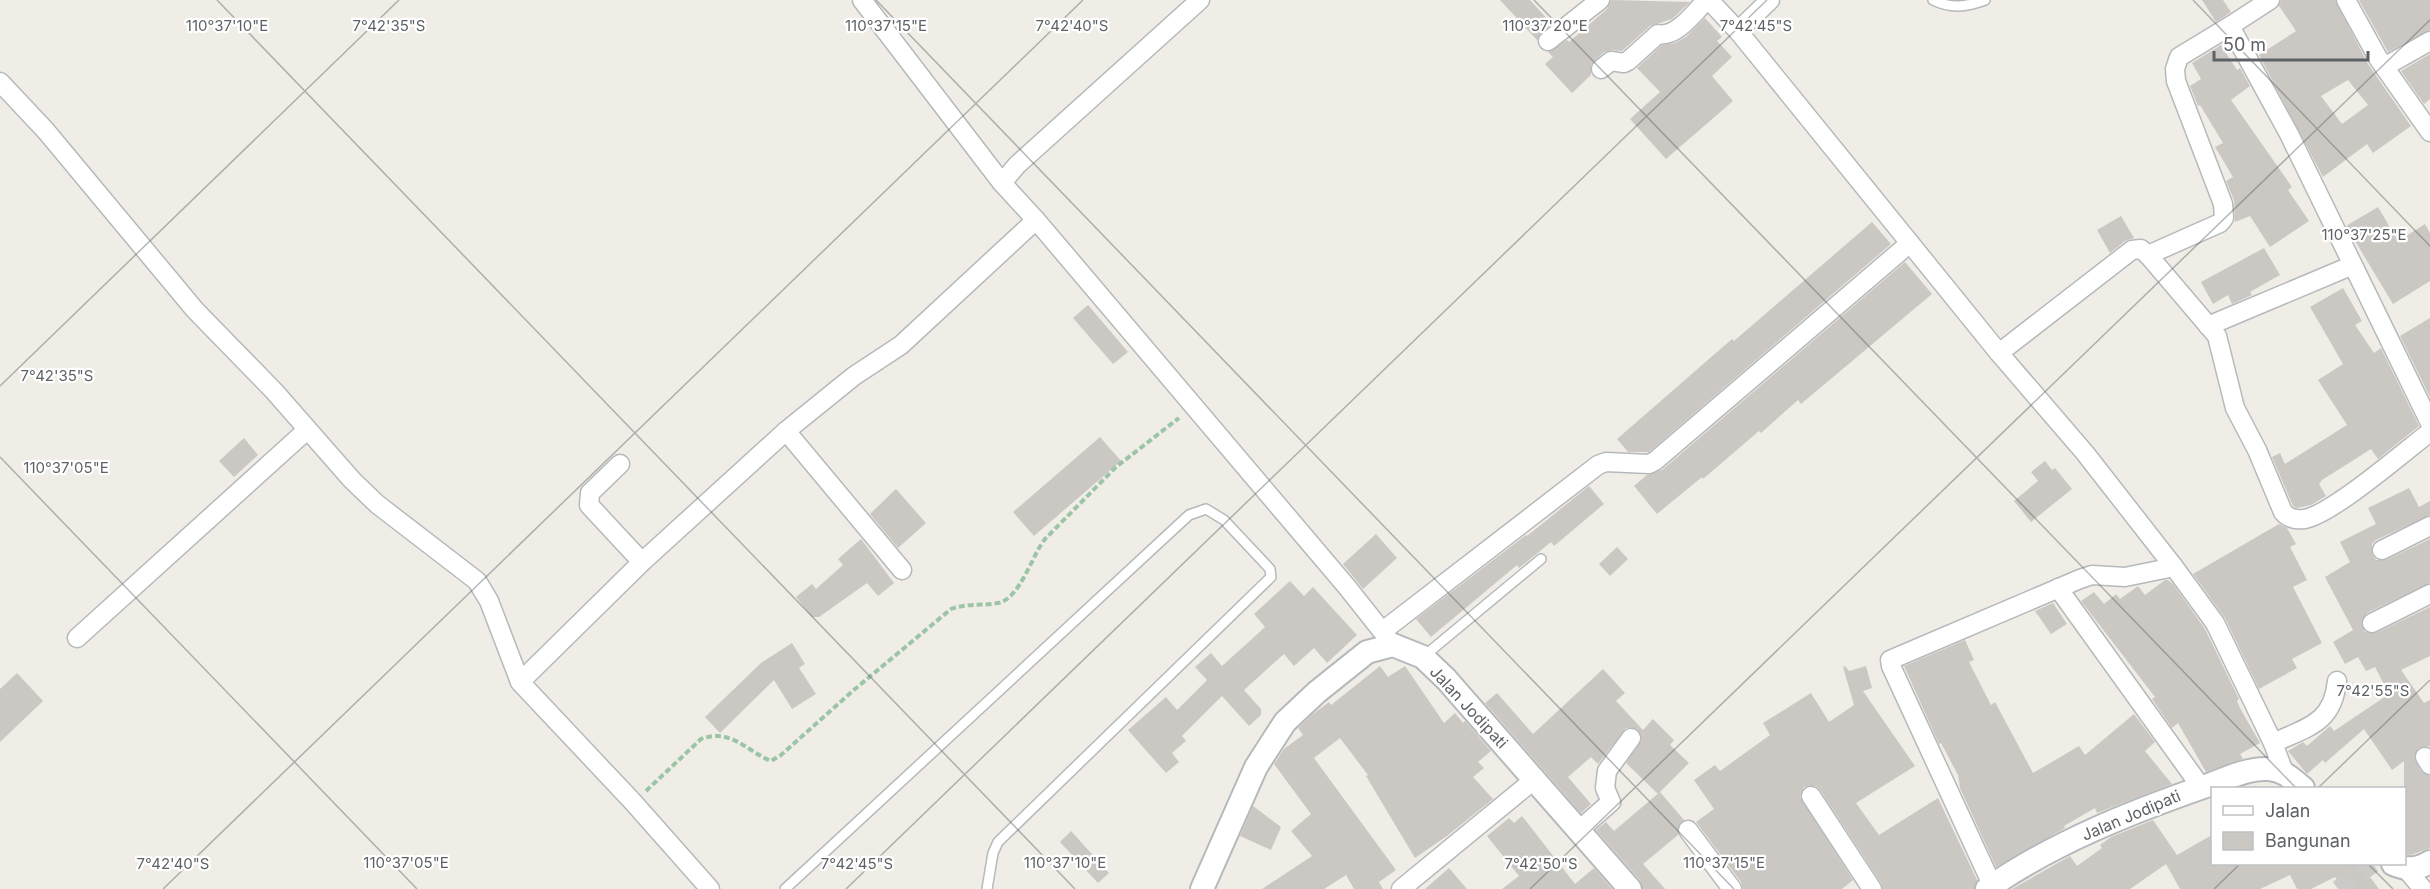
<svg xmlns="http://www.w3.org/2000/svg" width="2430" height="889" font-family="Inter,sans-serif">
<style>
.building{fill:#cbc8c3;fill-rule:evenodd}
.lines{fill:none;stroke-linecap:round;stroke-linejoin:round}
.minor-tunnel{stroke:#cccac6;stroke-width:18;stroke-dasharray:18 9;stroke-linecap:butt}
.service-casing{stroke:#b6b9bc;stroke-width:12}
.minor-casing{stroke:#b6b9bc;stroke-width:21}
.tertiary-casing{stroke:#b6b9bc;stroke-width:26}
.path{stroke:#9bc5a6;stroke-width:4;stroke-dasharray:6 3;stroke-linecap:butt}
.service{stroke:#fff;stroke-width:9}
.minor{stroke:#fff;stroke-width:18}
.tertiary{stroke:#fff;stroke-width:22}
.ticks{fill:none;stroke:#5e6266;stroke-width:1.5;stroke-opacity:0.45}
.labels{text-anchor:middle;stroke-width:4.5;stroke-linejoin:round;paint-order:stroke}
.street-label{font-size:16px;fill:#5e6266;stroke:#fff}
.ticks-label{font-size:15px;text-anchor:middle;fill:#5e6266;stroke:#fff;stroke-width:4.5;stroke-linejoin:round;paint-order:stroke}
</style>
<rect width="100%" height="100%" fill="#f0ede6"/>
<g class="building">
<polygon points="1500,0 1530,0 1552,24 1541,33 1537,40"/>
<polygon points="1611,0 1690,2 1672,19 1650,26 1622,51 1612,50 1604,52 1591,64 1591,75 1572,93 1545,64 1553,57 1548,52 1567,40 1569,42 1607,9"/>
<polygon points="2202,0 2223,0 2231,12 2216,22"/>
<path d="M2281,0h54l33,64 43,62 -38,27 -6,-9 -44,33 -64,-122 37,-24 -17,-25zM2348,80l20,25 -26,19 -21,-28z"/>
<polygon points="2359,0 2430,0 2430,30 2388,52"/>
<polygon points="1705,18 1722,37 1717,41 1732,57 1712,76 1733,101 1666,159 1630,119 1660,92 1637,68 1662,45 1675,43 1686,37"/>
<polygon points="2221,45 2237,70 2240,68 2250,86 2231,100 2292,187 2288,190 2309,221 2270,247 2250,216 2235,222 2234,200 2226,181 2233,177 2215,147 2223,143 2200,105 2198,106 2190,86 2201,79 2192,63"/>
<polygon points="2430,54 2430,99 2424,104 2401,71"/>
<polygon points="2378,207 2398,241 2425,224 2430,233 2430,281 2393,304 2346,226"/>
<polygon points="2121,216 2134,238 2125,241 2110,253 2097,230"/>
<polygon points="1872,222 1891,244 1649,452 1628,452 1617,439 1732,339 1734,341"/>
<polygon points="2264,248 2280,275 2250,292 2252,295 2232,304 2228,295 2213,304 2201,282"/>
<polygon points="1905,262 1932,294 1801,404 1798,400 1761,433 1759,431 1703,479 1702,477 1657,514 1634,486 1647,475 1662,470"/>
<polygon points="2343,288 2362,321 2355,325 2374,353 2381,348 2419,426 2378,459 2371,449 2322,480 2319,484 2326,496 2311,505 2297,508 2293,506 2272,457 2280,453 2285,464 2347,425 2318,380 2343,364 2310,307"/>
<polygon points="1088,305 1128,352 1113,364 1073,318"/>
<polygon points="2430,318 2430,397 2400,336"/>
<polygon points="1100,437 1121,461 1034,536 1013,512"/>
<polygon points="244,438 258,455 234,477 219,461"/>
<polygon points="2045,461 2052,470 2055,468 2072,489 2031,522 2014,501 2038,481 2031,472"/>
<polygon points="1589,486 1604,504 1554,546 1551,542 1519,568 1517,565 1431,637 1416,619 1526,535 1527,536"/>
<polygon points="2409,488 2419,507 2430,501 2430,515 2376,540 2372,544 2372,554 2376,560 2386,560 2430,539 2430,583 2367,613 2361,623 2365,632 2376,633 2430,607 2430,656 2401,670 2424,703 2430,700 2430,746 2419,748 2414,757 2421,771 2430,776 2430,848 2411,855 2404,854 2404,761 2392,770 2364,729 2325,763 2323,760 2307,774 2288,751 2303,742 2307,746 2330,726 2334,731 2389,694 2375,667 2366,671 2358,657 2345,664 2333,642 2353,630 2325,577 2350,562 2340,542 2376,524 2368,508"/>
<polygon points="896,489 926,523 898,548 870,514"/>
<polygon points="2279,524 2287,528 2296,544 2290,547 2307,580 2293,587 2322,643 2292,659 2297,668 2259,689 2225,618 2193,574"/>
<polygon points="1376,534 1397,558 1363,589 1343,564"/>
<polygon points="861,539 894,583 878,596 867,583 819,617 812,617 796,597 812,584 816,589 843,565 838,559"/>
<polygon points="1617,547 1628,559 1610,576 1599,564"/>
<polygon points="2165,580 2168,580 2173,584 2205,629 2239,699 2237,701 2240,708 2260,743 2240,754 2243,759 2206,772 2178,723 2172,728 2152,699 2155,697 2081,601 2094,592 2104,604 2116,594 2120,599 2138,586 2145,595"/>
<polygon points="1290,581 1304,596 1313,587 1357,635 1327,663 1314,648 1294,666 1284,654 1244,690 1261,709 1261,715 1249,726 1222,696 1182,736 1186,741 1172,753 1179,762 1166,773 1128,730 1166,697 1177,710 1207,680 1195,667 1211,653 1222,666 1253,638 1265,627 1254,614"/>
<polygon points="2053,603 2067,624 2051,634 2035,611"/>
<polygon points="1965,640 1974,660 1969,662 1991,705 1995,702 2033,773 2079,746 2085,755 2134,714 2155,742 2145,751 2172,784 2097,813 2095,808 2064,826 2065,828 1996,867 1960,788 1958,775 1941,743 1939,744 1904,666"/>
<polygon points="792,643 805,664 799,668 816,694 792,709 774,680 720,733 705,717 761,663"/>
<polygon points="1380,666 1388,677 1405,666 1444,723 1455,713 1463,723 1465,721 1491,751 1478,762 1484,768 1473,777 1493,799 1447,836 1415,858 1366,776 1368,775 1340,738 1314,758 1396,870 1379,882 1383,889 1354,889 1346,875 1324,889 1262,889 1312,856 1291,831 1311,814 1274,764 1284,749 1303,735 1298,728 1313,714 1329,702 1331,705"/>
<polygon points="1845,666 1849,671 1866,666 1872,688 1863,691 1915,766 1856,803 1879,835 1938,798 1977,880 1974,889 1883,889 1881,883 1820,790 1816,786 1804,787 1800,797 1853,880 1842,889 1743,889 1741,882 1696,822 1714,809 1694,780 1715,765 1720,771 1770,735 1763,723 1811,693 1829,722 1854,705 1843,667"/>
<polygon points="1603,669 1625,693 1616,701 1643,730 1653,719 1674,740 1670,745 1689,763 1658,794 1626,763 1642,739 1637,729 1626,728 1598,764 1591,757 1568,777 1591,804 1581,813 1485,703 1497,693 1533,734"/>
<polygon points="17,673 43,701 0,742 0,689"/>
<polygon points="1660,792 1684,820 1678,826 1678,835 1643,864 1665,889 1643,889 1640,880 1596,830 1606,822 1614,831"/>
<polygon points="1253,806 1281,827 1271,850 1240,836"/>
<polygon points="1522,816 1575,884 1594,868 1612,889 1502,889 1519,876 1487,836 1509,818 1514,823"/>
<polygon points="2153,820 2177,855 2212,835 2212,864 2363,864 2361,865 2379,889 2344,889 2335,877 2311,889 2297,889 2290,875 2260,889 2180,889 2166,864 2130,889 2012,889 2070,856 2077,866 2102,848 2100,845 2111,837"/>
<polygon points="1071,831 1109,873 1098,883 1060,842"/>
<polygon points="1449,868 1467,889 1425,889"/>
</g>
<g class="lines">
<polyline class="minor-tunnel" points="2338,889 2373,864"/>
<g class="service-casing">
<g id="service">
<path d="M1933,0c18,9 33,7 52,0"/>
<polyline points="1423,657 1541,559"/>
<polyline points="785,889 1189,515 1206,509 1224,520 1270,569 1271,577 998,842 993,853 987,889"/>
</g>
</g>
<g class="minor-casing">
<g id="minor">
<polyline points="862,0 1002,183"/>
<polyline points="1200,0 1017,165 1002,183 1036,220 1347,587 1393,645"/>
<polyline points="1709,0 1738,31 1999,353 2085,453 2174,567 2215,623 2273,743 2284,772"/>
<polyline points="2270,0 2230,26 2289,134 2430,423"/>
<polyline points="2346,0 2378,58 2430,132"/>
<polyline points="1738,31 1770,0"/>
<polyline points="1548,41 1600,0"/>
<polyline points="2384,67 2430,41"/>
<path d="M1601,69l10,-8 13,2 4,-2 30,-27c19,4 36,-22 49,-34"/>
<polyline points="0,82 46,131 195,310 274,391 352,480 377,504 477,581 489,601 520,682 633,802 710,889"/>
<polyline points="2148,255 2220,223 2224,218 2223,204 2176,81 2175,69 2179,57 2230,26"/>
<polyline points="2208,326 2353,265"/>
<path d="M1999,353l133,-103 9,-1 7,6 69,81 18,72 22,42 26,62c5,6 13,8 21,7 26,-3 101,-68 126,-87"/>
<polyline points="786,431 902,570"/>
<polyline points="620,464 590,493 589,505 642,562"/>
<polyline points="2382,550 2430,526"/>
<polyline points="2058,588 2201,787"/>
<polyline points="2372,623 2430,594"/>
<polyline points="1384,630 1598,465 1606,462 1649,464 1655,461 1910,243"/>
<polyline points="77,638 307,430"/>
<polyline points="520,682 642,562 786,431 854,376 901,345 1036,220"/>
<path d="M2273,743c35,-16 60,-20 64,-62"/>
<polyline points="2425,757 2430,765"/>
<polyline points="1811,796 1872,889"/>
<polyline points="1688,830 1732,889"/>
<polyline points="1578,831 1611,802 1605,788 1607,771 1631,738"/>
<polyline points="2406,869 2423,889"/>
<polyline points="1401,889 1535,779"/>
<polyline points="1994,889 1891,666 1890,660 2080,579 2092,575 2125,577 2174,567"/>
</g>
</g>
<g class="tertiary-casing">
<g id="tertiary">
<path d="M2393,864c14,6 23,6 37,-2"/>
<polyline points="1202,889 1256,767 1285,722 1317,692 1367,652 1393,645 1423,657 1446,679 1630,889"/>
<path d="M1987,889c66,-46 144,-77 219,-103 19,-7 42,-18 62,-17 16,1 24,10 35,19"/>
</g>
</g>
<path class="path" d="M646,791l55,-52c30,-11 44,11 70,22l10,-6 74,-66 96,-80c16,-6 31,-3 47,-6 22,-4 34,-48 47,-64l71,-72 63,-49"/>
<use href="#service" class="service"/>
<use href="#minor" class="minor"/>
<use href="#tertiary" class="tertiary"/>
</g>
<path class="ticks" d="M217,0l858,889M876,0l858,889M1534,0l762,788M2193,0l237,246M0,386l399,-386M0,457l417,432M2318,788l112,-108M2368,864l25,25M163,889l920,-889M846,889l921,-889M1530,889l900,-869M2214,889l26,-25"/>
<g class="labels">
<g class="street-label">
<text transform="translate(1469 707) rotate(47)" y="6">Jalan Jodipati</text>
<text transform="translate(2131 815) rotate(-23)" y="6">Jalan Jodipati</text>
</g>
</g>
<g class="ticks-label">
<text x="389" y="31">7°42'35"S</text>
<text x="1072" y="31">7°42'40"S</text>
<text x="1756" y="31">7°42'45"S</text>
<text x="227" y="31">110°37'10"E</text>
<text x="886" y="31">110°37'15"E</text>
<text x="1545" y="31">110°37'20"E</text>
<text x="2364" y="240">110°37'25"E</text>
<text x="57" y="381">7°42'35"S</text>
<text x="66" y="473">110°37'05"E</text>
<text x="2373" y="696">7°42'55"S</text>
<text x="406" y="868">110°37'05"E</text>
<text x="1065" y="868">110°37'10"E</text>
<text x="1724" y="868">110°37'15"E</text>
<text x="173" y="869">7°42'40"S</text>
<text x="857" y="869">7°42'45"S</text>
<text x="1541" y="869">7°42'50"S</text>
</g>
<rect x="2211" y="787" width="195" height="78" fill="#ffffff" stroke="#bfc0c2" stroke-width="1.5"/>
<rect x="2223" y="806" width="30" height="9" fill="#ffffff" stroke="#bfc0c2" stroke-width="1.5"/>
<text x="2265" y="817" font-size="18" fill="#5e6266">Jalan</text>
<rect x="2223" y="832" width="30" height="18" fill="#cbc8c3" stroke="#bfc0c2" stroke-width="1.5"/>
<text x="2265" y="847" font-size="18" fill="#5e6266">Bangunan</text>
<path d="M2214 51v9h154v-9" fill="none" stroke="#5e6266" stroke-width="3"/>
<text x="2223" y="51" font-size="18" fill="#5e6266" stroke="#ffffff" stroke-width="4.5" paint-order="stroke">50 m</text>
</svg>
